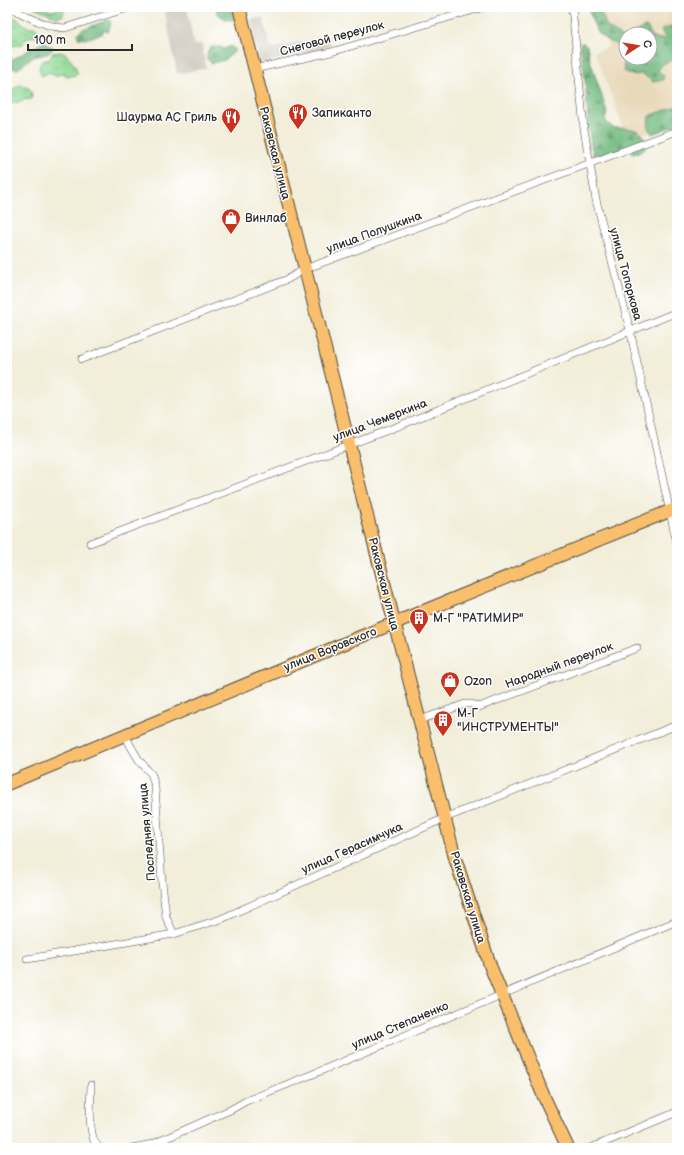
<svg xmlns="http://www.w3.org/2000/svg" width="684" height="1155" font-family="'Balsamiq Sans',sans-serif">
<style>
.built{fill:#e8d9ba;fill-rule:evenodd}
.industrial{fill:#c9c3b8}
.forest{fill:url(#forest-firs);stroke:#4e7256}
.wetland{fill:url(#wetland-marsh);stroke:#5c8261}
.lines{fill:none;stroke-linecap:round;stroke-linejoin:round}
.minor-casing{stroke:#494845;stroke-width:8}
.primary-casing{stroke:#494845;stroke-width:14}
.minor{stroke:#fff;stroke-width:7}
.primary{stroke:#f9bf6c;stroke-width:12}
.labels{text-anchor:middle;stroke-width:3;stroke-linejoin:round;paint-order:stroke}
.street-label{font-size:12px;fill:#2b2b2b;stroke:#fff}
.poi-label{font-size:12px;fill:#2b2b2b;stroke:#fff;text-anchor:start}
</style>
<defs>
<pattern id="forest-firs" width="22" height="20" patternUnits="userSpaceOnUse"><rect width="22" height="20" fill="#72ba80"/><path d="M5 1l3.5 6h-7zM16 11l3.5 6h-7z" fill="#5e9769"/></pattern>
<pattern id="wetland-marsh" width="20" height="14" patternUnits="userSpaceOnUse"><rect width="20" height="14" fill="#8eda97"/><path d="M1 5h8M5 5V1M11 12h8M15 12V8" fill="none" stroke="#7bbb82"/></pattern>
</defs>
<rect width="100%" height="100%" fill="#fff"/>
<filter id="ink" filterUnits="userSpaceOnUse"><feTurbulence type="fractalNoise" baseFrequency=".025" numOctaves="2"/><feDisplacementMap in="SourceGraphic" scale="8" xChannelSelector="R" yChannelSelector="G"/><feConvolveMatrix kernelMatrix="1 2 1 2 8 2 1 2 1" color-interpolation-filters="sRGB"/></filter>
<filter id="wash" filterUnits="userSpaceOnUse"><feTurbulence type="fractalNoise" baseFrequency=".012" numOctaves="4" result="noise"/><feDisplacementMap in="SourceGraphic" scale="16" xChannelSelector="R" yChannelSelector="G"/><feGaussianBlur stdDeviation="0.9" result="paint"/><feColorMatrix in="noise" values="0 0 0 0 0 0 0 0 0 0 0 0 0 0 0 0 0 1.4 0 .05"/><feComposite in="paint" operator="in"/></filter>
<g filter="url(#wash)">
<rect width="100%" height="100%" fill="#f2eeda"/>
<path class="built" d="M593,7h84v114l-49,19 -33,-88 14,-5zM626,34h24v24h-24z"/>
<g class="industrial">
<polygon points="164,7 187,7 194,45 202,44 206,68 177,74"/>
<polygon points="263,17 271,49 329,36 331,47 260,64 250,20"/>
</g>
<g class="forest">
<path d="M218,7h15l3,13c-9,1 -14,-2 -20,-8z"/>
<path d="M588,7h11l8,20 19,13v11c-7,-6 -15,-8 -22,-13 -9,-5 -13,-22 -16,-31z"/>
<polygon points="108,20 110,20 111,24 108,32 104,30 102,34 85,39 78,38 78,33 83,29"/>
<path d="M673,26l4,2v31c-9,3 -15,3 -19,12l6,5 -1,4 -10,2 -10,-8 -11,1 -8,-4 -1,-8 5,-5h22v-24h-16l1,-2 10,-5 3,1 4,10 12,1 1,-2 -4,-7z"/>
<polygon points="45,41 47,45 53,47 53,49 47,54 32,57 18,69 10,68 7,71 7,65 10,61"/>
<path d="M580,43h4l3,3 2,11 18,55 -2,8 8,8c12,0 23,-1 31,8l1,13 -5,3 -8,1 -2,-7 -24,9 -12,2c-6,-21 -6,-43 -8,-65 -1,-16 -4,-33 -6,-49z"/>
<polygon points="231,46 236,50 225,60 212,63 207,59 208,50 211,47 221,47 224,49"/>
<polygon points="677,106 677,125 652,134 648,128 649,116"/>
</g>
<g class="wetland">
<polygon points="34,7 42,7 43,9 52,11 61,7 64,12 62,16 56,17"/>
<polygon points="7,15 16,18 29,28 34,27 39,31 39,34 35,37 32,36 23,41 23,44 12,46 9,52 7,52"/>
<path d="M60,52l6,2 9,12 3,8 -10,3 -5,-4 -8,3 -6,-4 -7,4c-3,-6 -4,-9 0,-15l8,-2 2,-6z"/>
<path d="M21,84c8,2 11,6 11,14l-3,2 -3,-1 -5,3 -14,1v-13h5z"/>
</g>
</g>
<g filter="url(#ink)">
<g class="lines">
<g class="minor-casing">
<g id="minor">
<path d="M9,7c18,9 36,20 56,21l66,-21"/>
<polyline points="572,7 584,129 596,200 630,330 677,544"/>
<polyline points="254,69 331,52 484,7"/>
<polyline points="82,359 288,279 305,269 677,131"/>
<polyline points="90,543 396,427 677,312"/>
<polyline points="420,720 465,704 472,704 479,707 637,648"/>
<polyline points="125,734 130,745 139,760 152,775 155,788 162,882 166,917 174,934"/>
<polyline points="27,959 174,934 221,919 445,818 677,725"/>
<path d="M91,1085c0,13 -5,59 10,63"/>
<polyline points="132,1148 153,1144 232,1109 246,1101 318,1072 677,921"/>
<polyline points="591,1148 677,1112"/>
</g>
</g>
<g class="primary-casing">
<g id="primary">
<polyline points="239,7 378,559 455,858 491,968 544,1097 568,1148"/>
<polyline points="7,784 355,639 677,508"/>
</g>
</g>
<use href="#minor" class="minor"/>
<use href="#primary" class="primary"/>
</g>
</g>
<defs>
<g id="restaurant-pin" transform="scale(1)"><path d="M0 17L-7.5 6A9.5 9.5 0 1 1 7.5 6Z" fill="#c8321e" stroke="#fff"/><path d="M-5-6h1v4h1v-4h1v4h1v-4h1v5L-1.5 .5V6h-2V.5L-5-1ZM5-6V6H3V1.5H1.5Q1.5-4 5-6Z" fill="#fff"/></g>
<g id="shop-pin" transform="scale(1)"><path d="M0 17L-7.5 6A9.5 9.5 0 1 1 7.5 6Z" fill="#c8321e" stroke="#fff"/><path d="M-5-2.5h2.3a2.7 3.5 0 0 1 5.4 0H5L5.5 6h-11ZM-1.5-2.5h3a1.5 2.3 0 0 0-3 0Z" fill="#fff"/></g>
<g id="building-pin" transform="scale(1)"><path d="M0 17L-7.5 6A9.5 9.5 0 1 1 7.5 6Z" fill="#c8321e" stroke="#fff"/><path d="M-4-6H4V6H1V3H-1V6H-4ZM-2.5-4.3h1.7v1.8h-1.7ZM.8-4.3h1.7v1.8H.8ZM-2.5-1h1.7V.8h-1.7ZM.8-1h1.7V.8H.8Z" fill="#fff"/></g>
</defs>
<g fill-rule="evenodd">
<use href="#restaurant-pin" x="298" y="113"/>
<use href="#restaurant-pin" x="231" y="117"/>
<use href="#shop-pin" x="231" y="218"/>
<use href="#building-pin" x="419" y="618"/>
<use href="#shop-pin" x="450" y="681"/>
<use href="#building-pin" x="443" y="720"/>
</g>
<g class="labels">
<g class="street-label">
<text transform="translate(332 38) rotate(-15)" y="4">Снеговой переулок</text>
<text transform="translate(275 153) rotate(76)" y="4">Раковская улица</text>
<text transform="translate(374 232) rotate(-20)" y="4">улица Полушкина</text>
<text transform="translate(626 274) rotate(75)" y="4">улица Топоркова</text>
<text transform="translate(380 420) rotate(-21)" y="4">улица Чемеркина</text>
<text transform="translate(384 584) rotate(76)" y="4">Раковская улица</text>
<text transform="translate(330 649) rotate(-22)" y="4">улица Воровского</text>
<text transform="translate(559 665) rotate(-20)" y="4">Народный переулок</text>
<text transform="translate(147 832) rotate(-95)" y="4">Последняя улица</text>
<text transform="translate(352 848) rotate(-24)" y="4">улица Герасимчука</text>
<text transform="translate(468 897) rotate(73)" y="4">Раковская улица</text>
<text transform="translate(400 1025) rotate(-23)" y="4">улица Степаненко</text>
</g>
<g class="poi-label">
<text x="312" y="117">Запиканто</text>
<text x="217" y="121" text-anchor="end">Шаурма АС Гриль</text>
<text x="245" y="222">Винлаб</text>
<text x="433" y="622">М-Г "РАТИМИР"</text>
<text x="464" y="685">Ozon</text>
<text x="457" y="717">М-Г<tspan x="457" dy="14">"ИНСТРУМЕНТЫ"</tspan></text>
</g>
</g>
<rect width="684" height="1155" fill="none" stroke="#fff" stroke-width="24"/>
<g transform="translate(638 46) rotate(78)"><circle r="19" fill="#ffffff" stroke="#aaaaaa"/>
<path d="M0-3L7 15L0 10L-7 15Z" fill="#c8321e"/>
<text y="-6" font-size="11" font-weight="bold" text-anchor="middle" fill="#2b2b2b">С</text>
</g>
<path d="M28 44v6h104v-6" fill="none" stroke="#2b2b2b" stroke-width="2"/>
<text x="34" y="44" font-size="12" fill="#2b2b2b" stroke="#ffffff" stroke-width="3" paint-order="stroke">100 m</text>
</svg>
